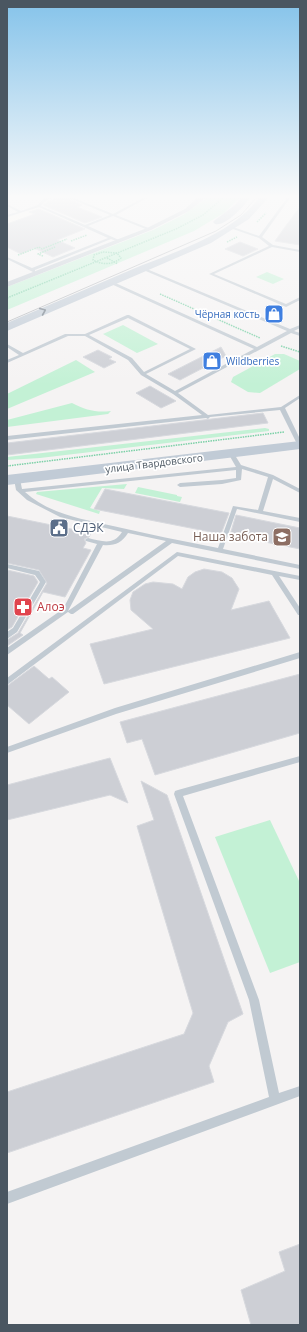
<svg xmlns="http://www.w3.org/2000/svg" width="307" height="1332" font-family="'Open Sans',sans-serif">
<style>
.commercial{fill:#fdf9ef}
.green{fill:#c3f1d5}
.building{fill:#cdcfd5;stroke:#d7d9de}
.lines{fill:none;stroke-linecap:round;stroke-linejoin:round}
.path{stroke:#7ad0a6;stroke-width:1.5;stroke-dasharray:1.5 1;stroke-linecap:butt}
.service{fill:#c1cad2;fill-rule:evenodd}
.minor{fill:#c1cad2;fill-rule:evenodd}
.secondary{fill:#c1cbd6;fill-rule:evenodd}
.tram{stroke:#b5b8bd;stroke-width:1}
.oneway{stroke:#6e7984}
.labels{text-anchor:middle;stroke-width:3.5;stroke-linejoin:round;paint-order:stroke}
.far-shop-label{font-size:10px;fill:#366cbe;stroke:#fff;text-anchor:end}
.far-street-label{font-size:10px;fill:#4a5661;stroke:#fff}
.service-label{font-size:12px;fill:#4e5e75;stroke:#fff;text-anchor:start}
.education-label{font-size:12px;fill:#785e54;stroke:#fff;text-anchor:end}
.health-label{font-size:12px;fill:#be3a42;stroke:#fff;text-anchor:start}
</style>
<rect width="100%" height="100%" fill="#f5f3f3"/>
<polygon class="commercial" points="38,208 74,223 62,227 7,224 7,218"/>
<g class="green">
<polygon points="207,198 239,198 224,213 194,231 7,310 7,287 153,230 183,215"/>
<polygon points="267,272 284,279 273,284 256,277"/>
<polygon points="123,325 158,344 137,353 103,334"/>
<polygon points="275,354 284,354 300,361 300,369 260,393 248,392 231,382 233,377"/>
<polygon points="76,360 95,372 7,409 7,394"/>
<path d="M72,403c14,7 24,10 39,8l-3,3 -101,13v-7z"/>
<polygon points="265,428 269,429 269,431 40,458 7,460 7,457"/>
<polygon points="127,484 124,489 102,488 90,508 100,511 99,514 36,494 37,492"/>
<polygon points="138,487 177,495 177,496 182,497 180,502 135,493"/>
<polygon points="270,820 300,883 300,962 270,973 215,837"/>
</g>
<g class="building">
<polygon points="56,198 68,198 82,205 77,207 102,217 85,223 43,205 49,201"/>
<polygon points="300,207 300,245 275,241 285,227"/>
<polygon points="39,209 85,229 57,240 75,248 53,257 34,248 21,254 7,247 7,224 35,214 29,212"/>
<polygon points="240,242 258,249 243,256 225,249"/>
<polygon points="221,347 226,356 180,380 168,374"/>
<polygon points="98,350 112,357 109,359 116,362 104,368 83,357"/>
<polygon points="150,386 176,401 161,408 136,393"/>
<polygon points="263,413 268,423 7,455 7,443"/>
<polygon points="105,489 187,505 229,513 221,534 94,509"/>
<polygon points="236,515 300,528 300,549 230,535"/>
<polygon points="7,516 91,533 89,537 84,539 86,543 83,548 91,550 65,597 43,592 20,633 23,635 7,646 7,640 18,633 47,583 39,570 7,563"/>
<polygon points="204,569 222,572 232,578 239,589 231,610 269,601 290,638 104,684 90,644 153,629 131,610 130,600 133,592 145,584 153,582 173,584 182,589 188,577 195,572"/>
<polygon points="7,570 34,576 38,582 12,627 7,630"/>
<polygon points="34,666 49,679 52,677 69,692 29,724 7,705 7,686"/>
<polygon points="300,674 300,733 155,775 142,739 127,743 120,722"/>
<polygon points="110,758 128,803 110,795 7,820 7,785"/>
<polygon points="141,781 167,795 243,1014 228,1022 209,1066 214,1082 7,1153 7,1092 184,1034 193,1013 137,826 154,820"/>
<polygon points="300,1244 300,1325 251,1325 241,1290 285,1271 279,1252"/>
</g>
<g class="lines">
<g class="path">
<polyline points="257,222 266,213"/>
<polyline points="71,241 87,235"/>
<polyline points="227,242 237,237"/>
<path d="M103,252l14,1 4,5c-8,7 -19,7 -28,2l1,-5z"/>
<polyline points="18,255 39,247 42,249 67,239"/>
<polyline points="43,256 38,254 55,247"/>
<polyline points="107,258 118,264"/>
<polyline points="160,294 260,338"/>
<polyline points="7,298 176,229 203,215 223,198"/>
<polyline points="281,346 300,352"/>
<polyline points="7,466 284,432"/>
</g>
<g class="service">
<polygon points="46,198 51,198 44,202 41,206 85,225 110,215 69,198 74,198 113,214 143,198 147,198 116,215 151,229 148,230 113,216 88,226 119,240 119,242 111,239 35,270 35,272 33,272 7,259 7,257 32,268 108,238 39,207 7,217 7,215 18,212 7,206 7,204 21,211 38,205 42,200"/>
<polygon points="287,198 290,198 262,237 273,245 300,250 300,252 272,247 214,274 286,304 300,297 300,300 286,307 209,274 269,246 259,238 230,228 233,227 259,236"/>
<path d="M142,267l148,62 10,-4v3l-6,3 6,2v3l-9,-3 -113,60 30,22 73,-8 19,-12v3l-15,10 15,31v7l-3,-2 -17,-34 -70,7 -2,2 -2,-1 -199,22v-4l195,-21 -29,-21 -32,-19 -13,-15 -43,-24h-17l-61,27v-3l12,-5 -12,-8v-3l16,9 42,-19h20l42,-19h2l67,34 -50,25 29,17 79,-42 -145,-66v-2h2l146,66 30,-16 -146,-62v-2zM128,318l62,31 -46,23 -12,-14 -43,-23z"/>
<path d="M231,451l2,1 8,13 32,10 27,14v4l-27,-14 -10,32 37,7v4l-63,-13 -14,40 77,16v4l-128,-26 -99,71h-2l-3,-2 -61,43v-7l56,-39 34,-65 -11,-3 -1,-1 1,-1 2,-1c14,3 25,8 34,-6l-62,-15 -33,-17 -11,-10 -2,-11 1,-1 2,-1 3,2 2,10 214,-22 -8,-14zM242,469l26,8 -10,33 -25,-4 -15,42c-35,-7 -71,-14 -105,-22 -31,-7 -64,-12 -88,-34l211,-22v8l-14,2 -42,3 -3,2 3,2 42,-3 19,-4zM128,533l38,8 -98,70 35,-66c11,1 19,-2 25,-12z"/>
<polygon points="177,552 300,576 300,580 279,576 300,608 300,615 298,615 272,575 178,556 7,685 7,678"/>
<polygon points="7,564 39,571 46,582 17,632 7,639 7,632 13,628 40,582 35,575 7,568"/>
<polygon points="300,652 300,658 116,714 7,753 7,747 115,708"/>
<polygon points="300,756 300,762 183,796 259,1000 279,1093 300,1086 300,1096 7,1204 7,1192 269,1097 249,1000 174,794 175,791 178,790"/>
</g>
<polygon class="minor" points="197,198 205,198 189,211 151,230 7,287 7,282 147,228 185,209"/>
<g class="secondary">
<path d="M241,198h9c-6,8 -25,29 -35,26l-2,-2 2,-2 20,-15z"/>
<path d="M259,198h9l-19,21 -38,24 -204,88v-8c42,-18 84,-36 126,-54 41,-17 98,-34 126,-71z"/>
<polygon points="300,441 300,449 7,485 7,475"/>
</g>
<polyline class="tram" points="7,322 216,231 241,215 256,198"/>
</g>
<defs><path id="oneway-chevron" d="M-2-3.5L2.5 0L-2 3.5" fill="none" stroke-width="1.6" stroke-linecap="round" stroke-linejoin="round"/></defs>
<use class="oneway" href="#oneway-chevron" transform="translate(43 311) rotate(-23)"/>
<linearGradient id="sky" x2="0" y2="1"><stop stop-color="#85c3ea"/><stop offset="0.51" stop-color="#fafafa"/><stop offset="1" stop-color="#fafafa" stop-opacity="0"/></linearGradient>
<rect width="307" height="385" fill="url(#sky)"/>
<defs>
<g id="shop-square" transform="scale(1)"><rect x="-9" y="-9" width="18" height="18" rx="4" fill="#3f7fe0" stroke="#fff"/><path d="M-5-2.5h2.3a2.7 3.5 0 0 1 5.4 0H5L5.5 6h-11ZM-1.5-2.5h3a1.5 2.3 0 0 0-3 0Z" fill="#fff"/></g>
<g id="civic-square" transform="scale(1)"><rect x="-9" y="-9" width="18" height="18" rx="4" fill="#5c6f8a" stroke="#fff"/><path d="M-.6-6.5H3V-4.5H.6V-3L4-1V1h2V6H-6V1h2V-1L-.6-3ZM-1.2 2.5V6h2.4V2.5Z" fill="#fff"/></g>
<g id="school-square" transform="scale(1)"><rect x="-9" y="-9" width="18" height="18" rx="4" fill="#8d6e63" stroke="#fff"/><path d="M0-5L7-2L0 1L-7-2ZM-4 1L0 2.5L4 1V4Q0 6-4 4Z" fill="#fff"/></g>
<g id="pharmacy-square" transform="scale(1)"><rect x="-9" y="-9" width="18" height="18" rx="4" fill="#e0444e" stroke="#fff"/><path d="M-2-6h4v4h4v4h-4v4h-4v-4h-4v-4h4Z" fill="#fff"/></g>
</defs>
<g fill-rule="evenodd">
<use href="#shop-square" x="274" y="314"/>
<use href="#shop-square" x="212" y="361"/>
<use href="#civic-square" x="59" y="528"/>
<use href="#school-square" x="282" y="537"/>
<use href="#pharmacy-square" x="23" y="607"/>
</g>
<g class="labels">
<g class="far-shop-label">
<text x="260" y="318">Чёрная кость</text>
<text x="226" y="365" text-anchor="start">Wildberries</text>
</g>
<g class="far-street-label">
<text transform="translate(154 463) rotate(-7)" y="4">улица Твардовского</text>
</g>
<g class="service-label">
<text x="73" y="532">СДЭК</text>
</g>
<g class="education-label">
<text x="268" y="541">Наша забота</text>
</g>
<g class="health-label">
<text x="37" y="611">Алоэ</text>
</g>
</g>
<rect width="307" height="1332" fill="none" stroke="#4a5661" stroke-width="16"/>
</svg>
